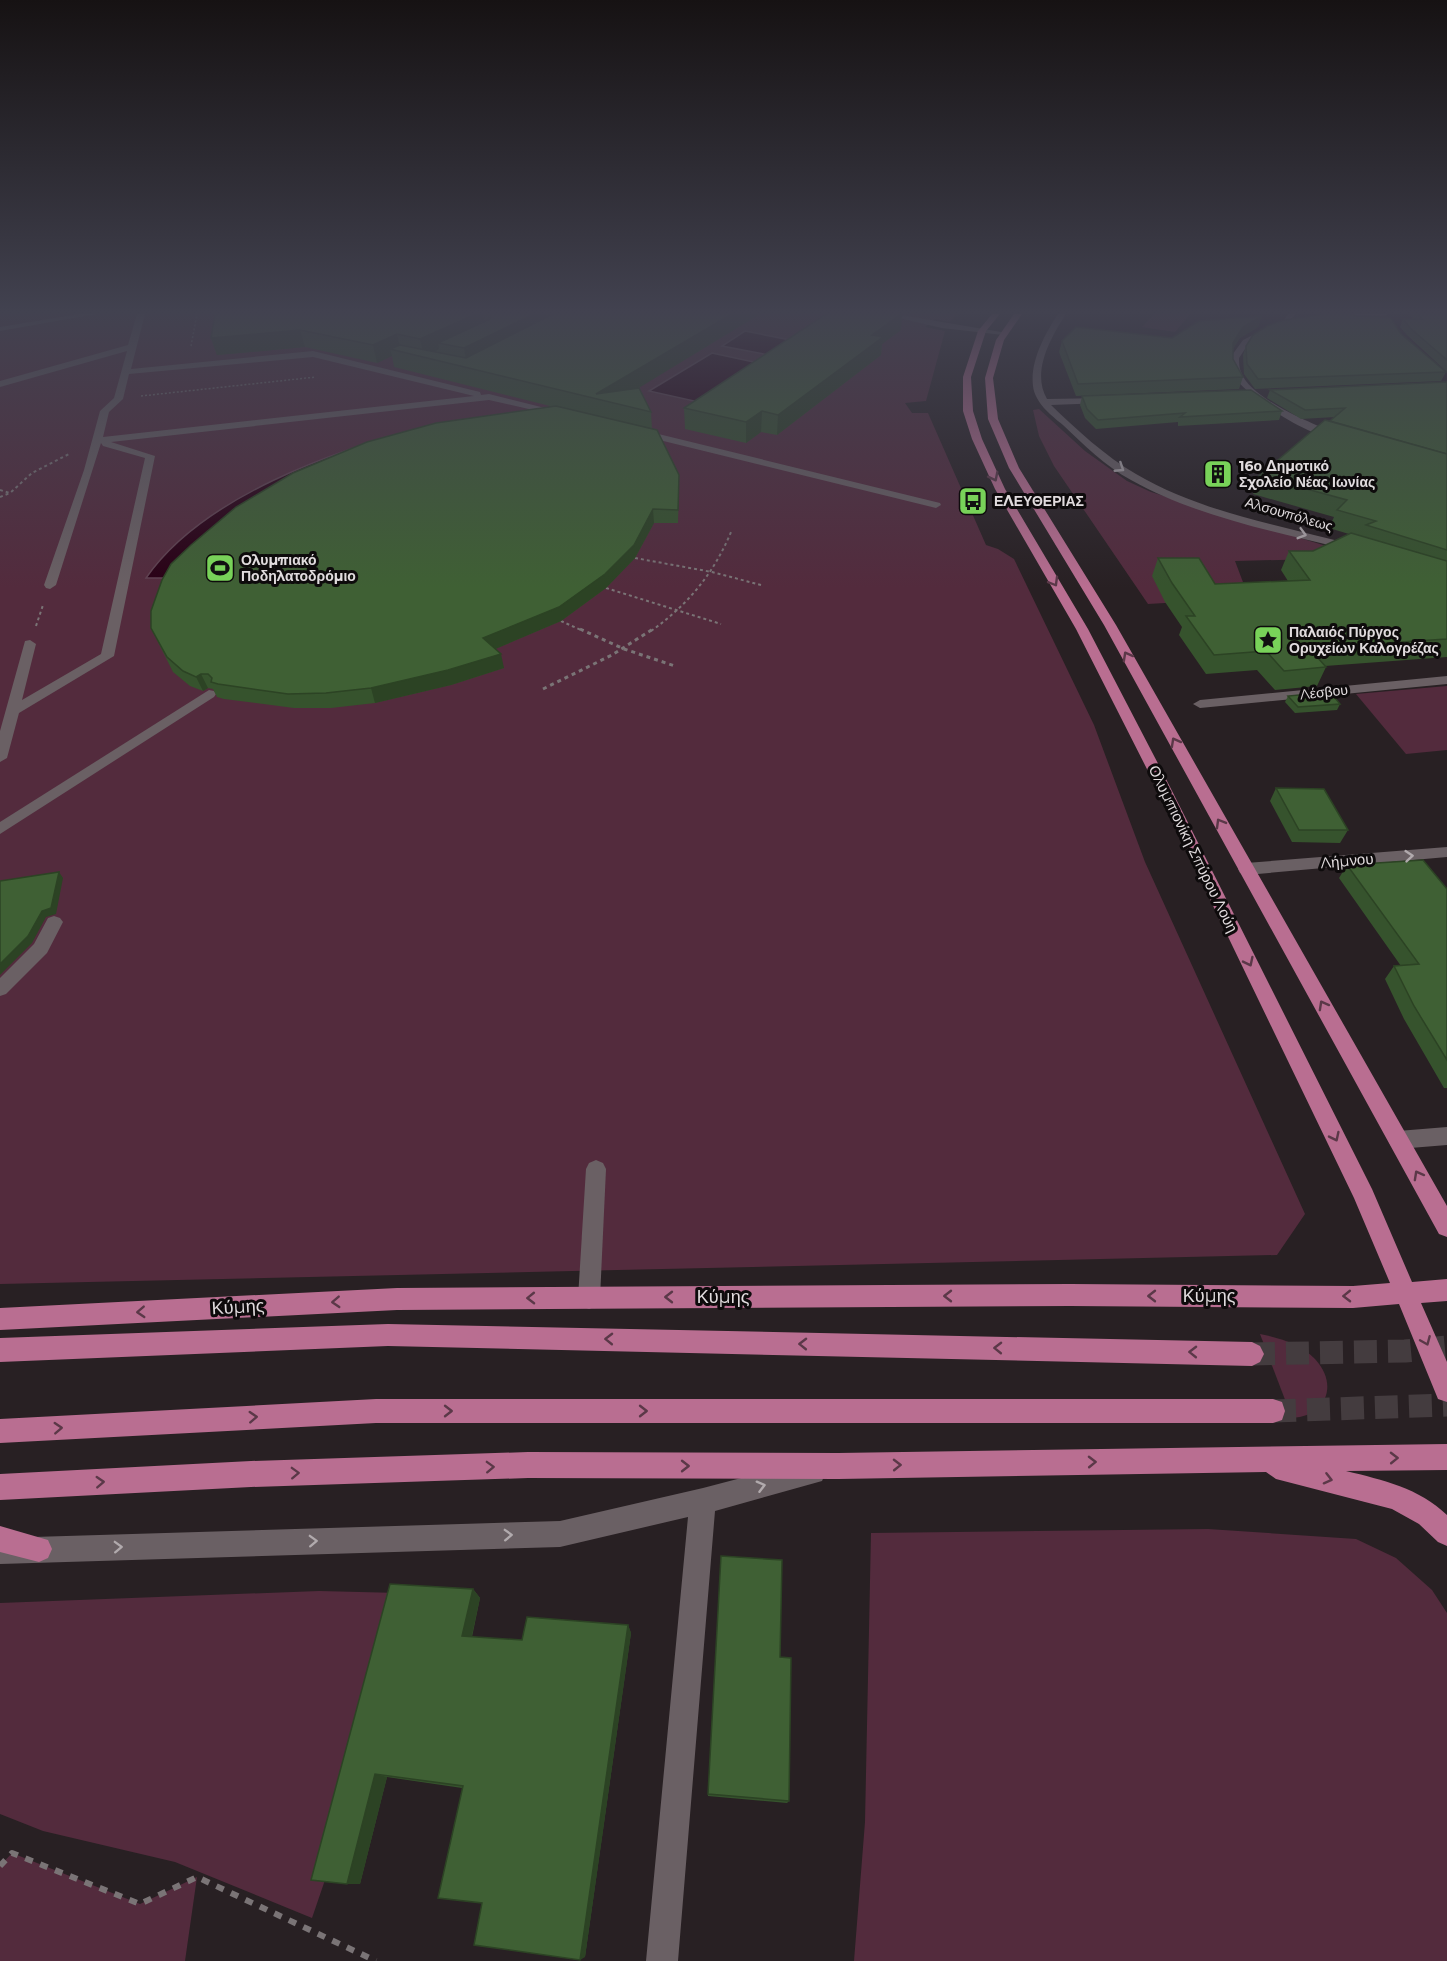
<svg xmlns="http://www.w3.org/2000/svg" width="1447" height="1961" font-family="Montserrat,sans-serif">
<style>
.green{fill:#532b3d}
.water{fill:#290015;stroke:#604251;stroke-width:1.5}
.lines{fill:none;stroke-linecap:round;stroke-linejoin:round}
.major-tunnel{stroke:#443c3f;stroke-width:23;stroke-dasharray:23 11;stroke-linecap:butt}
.path-far3{stroke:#7a7476;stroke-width:1.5;stroke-dasharray:2 2;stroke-linecap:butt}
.path-far2{stroke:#7a7476;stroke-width:2;stroke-dasharray:3 3;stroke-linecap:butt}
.path-far1{stroke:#7a7476;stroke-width:3;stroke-dasharray:4 4;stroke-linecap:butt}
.path{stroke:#7a7476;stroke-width:6;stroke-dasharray:8 8;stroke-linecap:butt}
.minor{fill:#6a6064;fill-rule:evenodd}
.major{fill:#b96e91;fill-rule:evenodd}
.wall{fill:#36532d}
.shaded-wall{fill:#2c4324}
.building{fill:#3f6034;stroke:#2c4324;stroke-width:1.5}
.oneway{stroke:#b1aaad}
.oneway2{stroke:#5b3848}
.labels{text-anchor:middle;stroke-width:6;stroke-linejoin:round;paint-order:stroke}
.far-poi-label{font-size:14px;font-weight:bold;fill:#e1dcde;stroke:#0e0b0c;text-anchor:start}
.far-street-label{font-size:14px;fill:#e1dcde;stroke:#0e0b0c}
.street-label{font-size:15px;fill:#e1dcde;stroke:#0e0b0c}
.near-street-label{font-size:18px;fill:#e1dcde;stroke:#0e0b0c}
</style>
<rect width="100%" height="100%" fill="#282023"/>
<g class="green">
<polygon points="0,314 957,314 949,322 935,319 925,327 945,331 926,401 905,403 912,413 928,413 986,545 998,549 1014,559 1094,725 1145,862 1305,1214 1277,1255 0,1284"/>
<polygon points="1154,314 1190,314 1175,332 1142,327"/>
<polygon points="1039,409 1085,451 1127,481 1151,492 1336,549 1316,559 1235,561 1249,598 1148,604 1054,466 1039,436 1033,410"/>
<polygon points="1447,686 1447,750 1406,754 1356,694"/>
<path d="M1260,1334c20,4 41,10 55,25 24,26 11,57 -23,59z"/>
<polygon points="1208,1529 1356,1539 1396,1558 1432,1590 1447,1613 1447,1961 854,1961 865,1822 871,1533"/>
<polygon points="319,1591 400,1593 325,1880 312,1918 175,1862 43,1831 0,1814 0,1603"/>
<polygon points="12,1853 140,1904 197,1877 185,1961 0,1961 0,1866"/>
</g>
<g class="water">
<polygon points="745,331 795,341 774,356 722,346"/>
<polygon points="712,353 763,364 703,403 649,391"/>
<path d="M428,426l-251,152h-31c57,-82 189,-128 282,-152z"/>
</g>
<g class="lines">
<g class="major-tunnel">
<polyline points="1252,1354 1405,1351 1447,1347"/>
<polyline points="1273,1411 1447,1405"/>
</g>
<g class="path-far3">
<polyline points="191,346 197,314"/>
<polyline points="141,396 316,377"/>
</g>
<g class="path-far2">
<polyline points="0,490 10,493 32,473 71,453"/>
<polyline points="0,497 10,493"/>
<polyline points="635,558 712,572 761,585"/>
<polyline points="606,588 721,624"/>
<polyline points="561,621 583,631"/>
<polyline points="36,626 43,605"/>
<path d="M651,631c37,-26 63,-58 80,-99"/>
</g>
<g class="path-far1">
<polyline points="580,629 624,649 675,666"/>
<polyline points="543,689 612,655 653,629"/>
</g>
<polyline class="path" points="0,1866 12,1853 140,1904 197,1877 376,1961"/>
<g class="minor">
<polygon points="79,314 96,314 0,331 0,327"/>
<path d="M137,314h8l-14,55 182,-18 167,41 1,3 8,-1 80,20 -5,3 -75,-17 -378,42 44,14 -41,200 -95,57 -12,45 -7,4v-31l25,-90 5,-1 6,4 -14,56 79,-46 44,-196 -42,-12 -2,-3 -45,142 -6,4 -4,-1 -2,-3 40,-115 16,-59 14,-13 13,-47 -127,36v-6l128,-36zM313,357l161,39 -371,41 6,-25 14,-13 6,-25z"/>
<polygon points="881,314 895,314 1007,333 1003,335 942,328"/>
<path d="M1058,314h8c-15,23 -35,58 -19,85l59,-1 2,2 -5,3 -52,2c26,25 54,51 85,69 66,39 148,52 221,72v4l-4,1c-72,-18 -157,-34 -222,-71 -26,-14 -47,-35 -68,-55 -12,-10 -28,-22 -30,-39 -3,-25 12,-52 25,-72z"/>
<polygon points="1288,314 1296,314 1287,324 1283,322"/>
<polygon points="1347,314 1388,314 1384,316 1332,319 1328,317"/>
<path d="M1275,324l4,2 -1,2 -29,15 -10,15c0,4 0,10 2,14 9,27 74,53 99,63v4c-23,3 -94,-42 -106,-63 -3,-5 -3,-12 -4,-18l13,-18z"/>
<polygon points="638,429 940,503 941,505 936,508 635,434 633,432"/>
<polygon points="1447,676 1447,684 1200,708 1193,704 1200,700"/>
<polygon points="209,690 214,691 216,694 214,697 0,834 0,822"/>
<polygon points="1447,847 1447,857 1246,875 1240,873 1238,869 1240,865 1246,863"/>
<polygon points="54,916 60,918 63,922 47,953 6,994 0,996 0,978 34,944 48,918"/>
<polygon points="1447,1127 1447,1145 1398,1149 1391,1146 1388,1140 1391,1134 1398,1131"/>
<polygon points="596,1160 603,1163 606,1169 600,1298 597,1306 589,1309 581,1306 578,1298 586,1169 589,1163"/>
<polygon points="813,1459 822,1463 826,1472 822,1481 715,1511 678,1961 646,1961 688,1517 560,1547 0,1564 0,1538 560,1521 703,1488"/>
</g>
<g class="major">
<polygon points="992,314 1000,314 986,331 971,377 973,411 982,439 1005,489 1088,629 1165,777 1372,1189 1412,1282 1447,1279 1447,1301 1421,1303 1447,1362 1447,1402 1438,1399 1399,1304 1353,1308 1070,1306 397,1310 0,1330 0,1308 397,1288 1070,1284 1353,1286 1390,1283 1354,1198 1151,777 1076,629 995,489 972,439 963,411 963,377 978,331"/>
<polygon points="1014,314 1022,314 1004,340 993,378 998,419 1019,468 1116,625 1447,1206 1447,1237 1439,1234 1104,625 1009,468 988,419 985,378 996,340"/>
<polygon points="388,1324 1252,1342 1260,1346 1264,1354 1260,1362 1252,1366 388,1346 0,1362 0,1338"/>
<polygon points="376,1399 1273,1399 1282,1402 1285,1411 1282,1420 1273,1423 376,1423 0,1443 0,1419"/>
<path d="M1447,1444v26l-101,1c37,9 73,17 101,44v31l-9,-4 -19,-18 -27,-15 -116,-30 -10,-7 -428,7 -310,-1 -277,9 -251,13v-26l251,-13 277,-9 310,1z"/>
<polygon points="0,1526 48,1540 52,1549 48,1558 39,1562 0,1552"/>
</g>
</g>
<g class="wall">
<polygon points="215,314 760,314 638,388 651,412 652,429 679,488 678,523 654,523 635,558 606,588 561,621 495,649 504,668 451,685 375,703 331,708 294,708 224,699 217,697 213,689 208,688 203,691 190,686 173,672 151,628 554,407 394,367 392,356 377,363 305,347 217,355 211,338"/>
<polygon points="1409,314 1447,314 1447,372 1407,335 1400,327 1403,319 1413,319"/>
<polygon points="1262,316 1258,327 1240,338 1233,348 1233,359 1243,377 1239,389 1076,396 1059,352 1062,341 1172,338"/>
<polygon points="1355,316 1401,334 1446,372 1441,381 1255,389 1244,374 1243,355 1246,346"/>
<polygon points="901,330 882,344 881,355 777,435 761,432 746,443 685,429 684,408"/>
<polygon points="1447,382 1447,657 1325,666 1326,667 1317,686 1275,690 1257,670 1206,674 1179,635 1182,627 1165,602 1152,576 1158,558 1215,584 1288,581 1281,570 1289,551 1313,551 1349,534 1329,528 1334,517 1253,494 1259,476 1335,417 1301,419 1267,398 1270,390"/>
<polygon points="1082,396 1282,411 1279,420 1178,426 1178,422 1096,429 1085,418 1080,405"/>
<polygon points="1288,696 1340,704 1337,710 1295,713 1285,702"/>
<polygon points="1276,788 1348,830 1340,843 1292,842 1270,801"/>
<polygon points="1347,865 1447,889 1447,1088 1444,1088 1404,1019 1385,979 1394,966 1401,966 1339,878"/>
<polygon points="473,1589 480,1598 472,1637 522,1640 628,1625 631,1633 585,1957 482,1903 462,1788 387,1777 360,1884 311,1880"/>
<polygon points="780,1657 789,1801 787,1803 708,1796 708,1794"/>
</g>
<g class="shaded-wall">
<polygon points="476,314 483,314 485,328 438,343 439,349 424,357 420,339"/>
<polygon points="534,314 546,314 547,325 467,366 464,348"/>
<polygon points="732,314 760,314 614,403 596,394"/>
<polygon points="901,314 902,314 901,330 882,344 881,355 777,435 778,415 872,335"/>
<polygon points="1262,316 1258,327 1240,338 1230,354 1233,343 1243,327"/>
<polygon points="300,330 305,347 217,355 211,338"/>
<polygon points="397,334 401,352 390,349 392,356 377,363 373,345"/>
<polygon points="762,411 761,432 746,443 746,422"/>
<polygon points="653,509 654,523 635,558 606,588 561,621 486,653 483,638"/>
<polygon points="501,654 504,668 451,685 375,703 371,688"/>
<polygon points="201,674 208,688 203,691 196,677"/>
<polygon points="59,872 63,878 56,914 46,917 32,943 0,975 0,964 42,911"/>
<polygon points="473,1589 480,1598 470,1644 462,1636"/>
<polygon points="628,1625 631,1633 585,1957 580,1960"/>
<polygon points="375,1774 387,1777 360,1884 347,1884"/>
</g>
<g class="building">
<polygon points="215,314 476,314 420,339 397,334 373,345 300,330 211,338"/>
<polygon points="491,314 534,314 464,348 438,343 490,319"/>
<polygon points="553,314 732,314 596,394 639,388 651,412 390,349 400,345 466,358"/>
<polygon points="826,314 901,314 872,335 883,337 778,415 762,411 746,422 684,408"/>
<polygon points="1324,314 1353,314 1355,316 1390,317 1401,334 1446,372 1258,379 1247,364 1246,346 1253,335 1267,326 1285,320"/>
<polygon points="1418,314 1447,314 1447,360 1410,328 1403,319 1422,319"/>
<polygon points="1262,316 1243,327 1233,343 1233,359 1243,377 1078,384 1062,341 1076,327 1172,338 1199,321"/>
<polygon points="1447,382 1447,454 1330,421 1345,408 1305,410 1270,390"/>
<polygon points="1251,390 1282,411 1180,417 1185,413 1098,420 1087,409 1082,396"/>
<polygon points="556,406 657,430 679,475 678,510 653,509 634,545 605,574 559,607 483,638 501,654 448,670 371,688 326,693 288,694 218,684 211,682 212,678 208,674 201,674 196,677 183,671 167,657 151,628 151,611 162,580 171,564 191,545 236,507 293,473 367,442 436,423"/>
<polygon points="1325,420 1447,454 1447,550 1366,525 1376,521 1337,510 1347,500 1259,476"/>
<polygon points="1351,533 1447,561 1447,639 1309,648 1326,667 1284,671 1266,651 1214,655 1186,616 1195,616 1172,583 1158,558 1199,558 1215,584 1310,580 1289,551 1313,551"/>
<polygon points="1330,692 1340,704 1298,707 1288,696"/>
<polygon points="1276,788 1324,789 1348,830 1299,830"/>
<polygon points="1423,860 1447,889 1447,1060 1414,1006 1394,966 1419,964 1347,865"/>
<polygon points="59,872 51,908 42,911 28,936 0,964 0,881"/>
<polygon points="721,1556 782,1560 780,1657 791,1658 789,1801 708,1794"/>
<polygon points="390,1584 473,1589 462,1636 522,1640 527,1617 628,1625 580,1960 474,1945 482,1903 438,1898 463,1786 375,1774 347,1884 311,1880"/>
</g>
<defs><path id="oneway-chevron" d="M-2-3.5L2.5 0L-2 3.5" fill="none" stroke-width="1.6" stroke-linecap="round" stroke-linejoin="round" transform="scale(1.5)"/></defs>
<g class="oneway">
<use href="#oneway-chevron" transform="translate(1120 468) rotate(33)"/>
<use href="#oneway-chevron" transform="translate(1302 534) rotate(16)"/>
<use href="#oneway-chevron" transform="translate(1409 856) rotate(-5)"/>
<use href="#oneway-chevron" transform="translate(761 1486) rotate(-15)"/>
<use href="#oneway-chevron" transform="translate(508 1535) rotate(-2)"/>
<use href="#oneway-chevron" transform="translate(313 1541) rotate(-2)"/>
<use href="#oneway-chevron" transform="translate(118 1547) rotate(-2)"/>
</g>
<g class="oneway2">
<use href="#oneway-chevron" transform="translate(994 477) rotate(63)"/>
<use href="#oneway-chevron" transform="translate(1054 582) rotate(60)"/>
<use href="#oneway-chevron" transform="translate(1127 656) rotate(-119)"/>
<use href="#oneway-chevron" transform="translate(1175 742) rotate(-119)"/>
<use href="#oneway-chevron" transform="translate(1220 823) rotate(-120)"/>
<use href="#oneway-chevron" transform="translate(1249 962) rotate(64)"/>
<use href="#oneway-chevron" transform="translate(1323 1005) rotate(-119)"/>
<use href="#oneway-chevron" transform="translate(1335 1137) rotate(64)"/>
<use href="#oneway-chevron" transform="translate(1418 1175) rotate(-119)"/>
<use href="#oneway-chevron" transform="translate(948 1296) rotate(180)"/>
<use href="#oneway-chevron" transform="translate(1152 1296) rotate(-180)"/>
<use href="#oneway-chevron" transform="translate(1347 1296) rotate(179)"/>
<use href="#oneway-chevron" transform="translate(669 1297) rotate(180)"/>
<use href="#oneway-chevron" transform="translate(531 1298) rotate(179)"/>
<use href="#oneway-chevron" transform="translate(336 1302) rotate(177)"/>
<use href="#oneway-chevron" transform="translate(141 1312) rotate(177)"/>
<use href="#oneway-chevron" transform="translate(609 1339) rotate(-179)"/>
<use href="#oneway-chevron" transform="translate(1426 1341) rotate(67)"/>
<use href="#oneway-chevron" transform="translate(803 1344) rotate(-179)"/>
<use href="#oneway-chevron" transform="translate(998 1348) rotate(-179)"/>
<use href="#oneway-chevron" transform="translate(1193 1352) rotate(-179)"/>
<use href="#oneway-chevron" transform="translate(448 1411)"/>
<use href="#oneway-chevron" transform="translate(643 1411)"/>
<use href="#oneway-chevron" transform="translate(253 1417) rotate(-3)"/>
<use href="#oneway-chevron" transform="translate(58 1428) rotate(-3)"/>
<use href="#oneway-chevron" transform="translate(1394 1458) rotate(-1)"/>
<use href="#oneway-chevron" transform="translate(1092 1462) rotate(-1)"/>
<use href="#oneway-chevron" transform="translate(897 1465) rotate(-1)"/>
<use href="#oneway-chevron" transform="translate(685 1466)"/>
<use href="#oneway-chevron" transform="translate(490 1467) rotate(-2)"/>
<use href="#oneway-chevron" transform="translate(295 1473) rotate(-2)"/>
<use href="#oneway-chevron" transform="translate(1328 1479) rotate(14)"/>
<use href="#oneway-chevron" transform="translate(100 1482) rotate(-3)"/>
</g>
<linearGradient id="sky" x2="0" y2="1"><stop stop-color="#161213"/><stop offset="0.53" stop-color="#424250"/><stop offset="1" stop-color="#424250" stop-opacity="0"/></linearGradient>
<rect width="1447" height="588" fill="url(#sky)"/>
<defs>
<g id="building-square" transform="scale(1.5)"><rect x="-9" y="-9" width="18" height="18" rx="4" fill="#78d259" stroke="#0e0b0c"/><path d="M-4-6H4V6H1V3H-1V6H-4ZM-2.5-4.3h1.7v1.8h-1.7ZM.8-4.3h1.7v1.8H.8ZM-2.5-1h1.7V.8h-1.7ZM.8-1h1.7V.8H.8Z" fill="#111"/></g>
<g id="bus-square" transform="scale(1.5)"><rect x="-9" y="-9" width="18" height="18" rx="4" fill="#78d259" stroke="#0e0b0c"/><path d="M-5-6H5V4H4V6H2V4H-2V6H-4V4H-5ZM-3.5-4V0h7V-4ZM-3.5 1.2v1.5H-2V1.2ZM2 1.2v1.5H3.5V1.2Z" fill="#111"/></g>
<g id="stadium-square" transform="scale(1.5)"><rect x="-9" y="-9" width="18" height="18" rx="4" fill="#78d259" stroke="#0e0b0c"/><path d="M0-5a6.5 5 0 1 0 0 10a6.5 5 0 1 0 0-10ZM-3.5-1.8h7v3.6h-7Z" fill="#111"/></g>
<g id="sight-square" transform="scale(1.5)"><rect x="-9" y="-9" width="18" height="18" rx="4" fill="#78d259" stroke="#0e0b0c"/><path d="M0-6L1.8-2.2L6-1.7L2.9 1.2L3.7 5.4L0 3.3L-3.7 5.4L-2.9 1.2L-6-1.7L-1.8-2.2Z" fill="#111"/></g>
</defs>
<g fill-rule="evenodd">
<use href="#building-square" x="1218" y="474"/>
<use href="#bus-square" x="973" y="501"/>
<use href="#stadium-square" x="220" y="568"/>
<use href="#sight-square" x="1268" y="640"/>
</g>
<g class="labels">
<g class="far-poi-label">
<text x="1239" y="471">16ο Δημοτικό<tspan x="1239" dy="16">Σχολείο Νέας Ιωνίας</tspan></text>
<text x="994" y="506">ΕΛΕΥΘΕΡΙΑΣ</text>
<text x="241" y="565">Ολυμπιακό<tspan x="241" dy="16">Ποδηλατοδρόμιο</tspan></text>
<text x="1289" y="637">Παλαιός Πύργος<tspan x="1289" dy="16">Ορυχείων Καλογρέζας</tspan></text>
</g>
<g class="far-street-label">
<text transform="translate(1289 514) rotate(16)" y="5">Αλσουπόλεως</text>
<text transform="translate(1324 692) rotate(-6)" y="5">Λέσβου</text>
</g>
<g class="street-label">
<text transform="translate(1193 849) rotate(64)" y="5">Ολυμπιονίκη Σπύρου Λούη</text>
<text transform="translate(1347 861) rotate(-5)" y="5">Λήμνου</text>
</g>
<g class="near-street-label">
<text x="1209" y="1302">Κύμης</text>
<text x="723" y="1303">Κύμης</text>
<text transform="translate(238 1307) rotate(-3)" y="6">Κύμης</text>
</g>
</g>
</svg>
